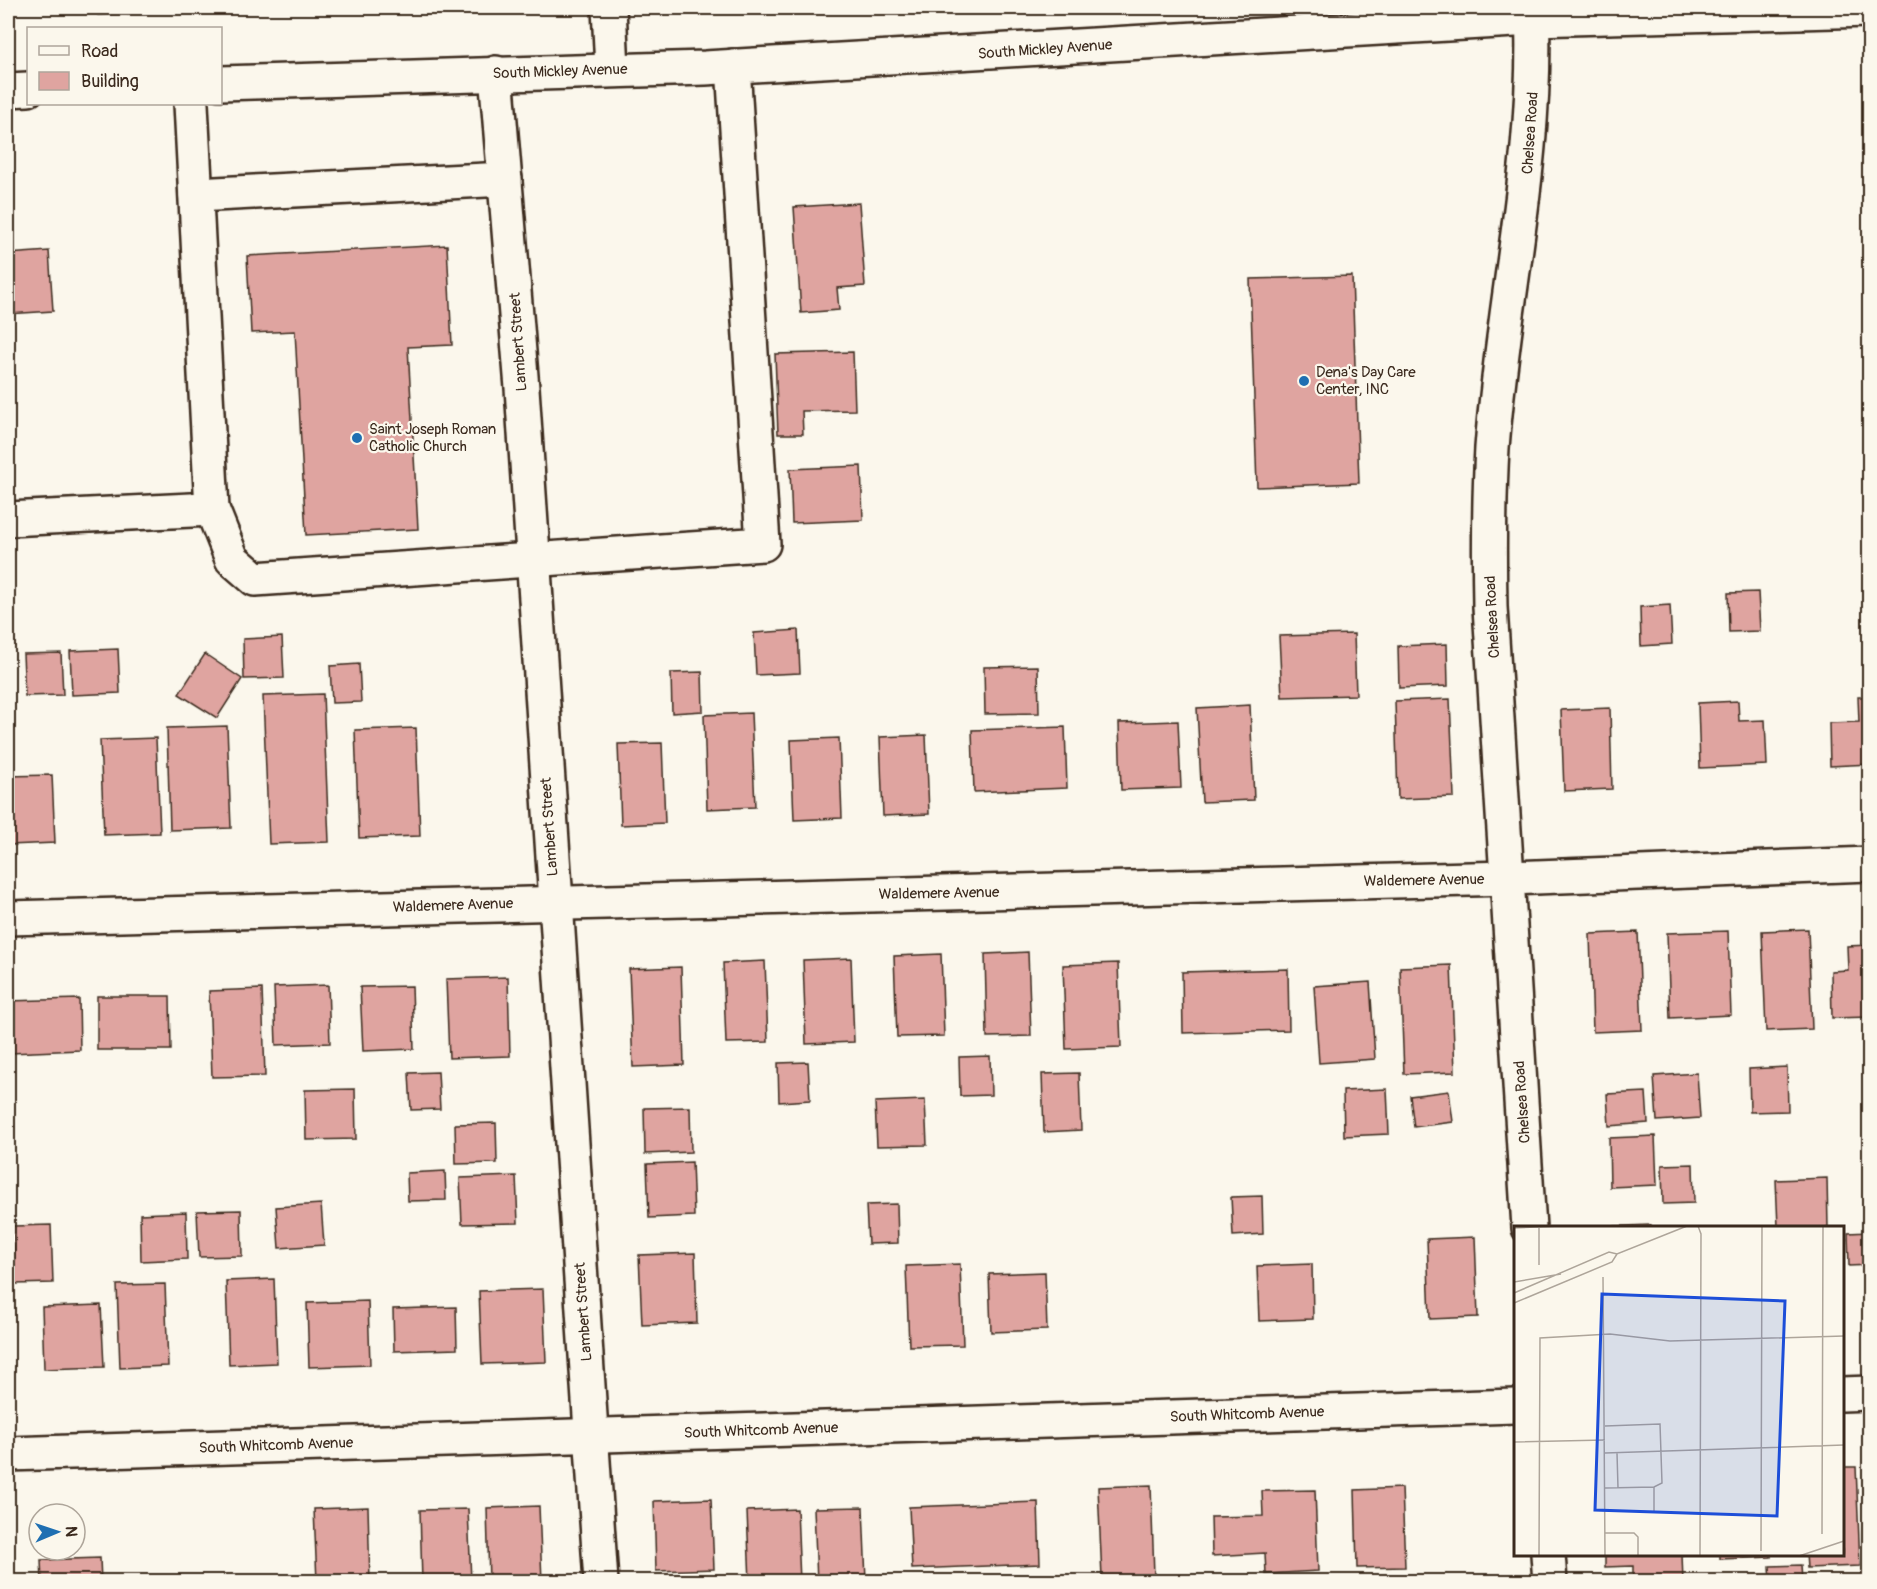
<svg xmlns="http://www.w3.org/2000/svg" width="1877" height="1589" font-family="Pangolin,sans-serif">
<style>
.building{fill:#dfa4a0;stroke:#3b2a1e;stroke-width:1.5}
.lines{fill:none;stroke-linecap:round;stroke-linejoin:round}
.minor-casing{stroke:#3b2a1e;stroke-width:38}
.minor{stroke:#fbf7ec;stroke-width:33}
.poi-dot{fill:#1f6fb2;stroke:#fbf7ec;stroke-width:2}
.labels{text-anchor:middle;stroke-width:4.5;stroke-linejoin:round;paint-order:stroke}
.street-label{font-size:15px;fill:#3b2a1e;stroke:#fbf7ec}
.poi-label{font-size:15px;fill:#3b2a1e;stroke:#fbf7ec;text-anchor:start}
.inset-road{fill:none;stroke:#aea59a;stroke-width:1.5}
.view{fill:#1d4ed8;fill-opacity:0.15;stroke:#1d4ed8;stroke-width:3}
.inset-edge{fill:none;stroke:#3b2a1e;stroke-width:3}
</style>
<rect width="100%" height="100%" fill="#fbf7ec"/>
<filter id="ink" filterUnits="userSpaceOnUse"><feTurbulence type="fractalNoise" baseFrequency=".0167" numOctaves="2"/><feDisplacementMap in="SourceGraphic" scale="12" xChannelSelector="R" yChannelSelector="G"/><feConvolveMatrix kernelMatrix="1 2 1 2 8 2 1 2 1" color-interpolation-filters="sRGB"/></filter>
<g filter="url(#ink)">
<g class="building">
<polygon points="98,8 157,8 157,12 98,15"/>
<polygon points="859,203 865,286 837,288 839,310 801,313 794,207"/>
<polygon points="447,245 452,345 408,347 418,529 306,535 295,331 251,333 247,256"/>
<polygon points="49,251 53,311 8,314 8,254"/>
<polygon points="1352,276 1359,483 1257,487 1250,279"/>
<polygon points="853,352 855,410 802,411 803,434 778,434 775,354"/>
<polygon points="861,466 863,520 792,523 790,469"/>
<polygon points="1758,592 1760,631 1729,632 1728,593"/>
<polygon points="1670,605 1672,644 1641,646 1640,607"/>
<polygon points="798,630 800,673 756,675 754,633"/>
<polygon points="1354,634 1356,695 1282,697 1279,636"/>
<polygon points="282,637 284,678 244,679 243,639"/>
<polygon points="1447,644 1448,686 1399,688 1398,646"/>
<polygon points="118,649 120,693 72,695 70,651"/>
<polygon points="61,653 63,695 25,696 23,654"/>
<polygon points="205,654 242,679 217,718 179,694"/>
<polygon points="359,664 361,702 332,703 330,666"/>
<polygon points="1038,666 1039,713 985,714 984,667"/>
<polygon points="702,672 703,711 672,713 671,673"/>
<polygon points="323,694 329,842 269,844 263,696"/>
<polygon points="1858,697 1870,697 1870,764 1830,766 1829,723 1859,722"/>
<polygon points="1450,699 1454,797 1398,799 1395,701"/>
<polygon points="1738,701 1739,721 1765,720 1767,765 1700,768 1698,703"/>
<polygon points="1250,705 1254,800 1202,802 1197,708"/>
<polygon points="1610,708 1612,789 1564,791 1561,710"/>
<polygon points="751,713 755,807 707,809 704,715"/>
<polygon points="1178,721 1181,788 1121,790 1119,723"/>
<polygon points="227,726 231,828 170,830 167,728"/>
<polygon points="1065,727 1067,788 974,792 972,730"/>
<polygon points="416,728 420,836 359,838 355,730"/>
<polygon points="926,735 929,814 883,816 880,737"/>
<polygon points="156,738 160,833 104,835 100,740"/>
<polygon points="839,738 842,818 794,820 791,740"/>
<polygon points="662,743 665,823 621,825 618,744"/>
<polygon points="52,775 55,843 9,845 8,776"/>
<polygon points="1808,929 1812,1029 1766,1031 1762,931"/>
<polygon points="1728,931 1731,1015 1670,1018 1667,933"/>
<polygon points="1638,932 1642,1030 1593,1032 1590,934"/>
<polygon points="1870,945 1870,1017 1832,1018 1831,971 1848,970 1847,946"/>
<polygon points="1028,952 1031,1036 987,1037 985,954"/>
<polygon points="941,954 944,1036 897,1037 894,956"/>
<polygon points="851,958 854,1042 806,1044 803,960"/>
<polygon points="765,961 768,1042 726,1043 723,963"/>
<polygon points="1118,963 1121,1047 1066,1049 1063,965"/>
<polygon points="1451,965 1455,1072 1404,1074 1400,967"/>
<polygon points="681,967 684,1065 633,1067 629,969"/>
<polygon points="1288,969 1289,1030 1183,1033 1182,972"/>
<polygon points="508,977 510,1056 449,1058 446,979"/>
<polygon points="1370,982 1375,1059 1319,1063 1314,986"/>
<polygon points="328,985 330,1043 276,1045 274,987"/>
<polygon points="412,986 414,1049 363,1051 360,987"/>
<polygon points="262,989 265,1076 212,1077 209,991"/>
<polygon points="97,996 170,996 171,1050 97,1050"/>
<polygon points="79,999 80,1050 10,1053 8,1001"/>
<polygon points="990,1056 991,1095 960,1096 959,1057"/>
<polygon points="808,1062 810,1100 779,1102 778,1063"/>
<polygon points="1787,1067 1788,1111 1750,1112 1749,1069"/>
<polygon points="438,1072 440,1109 411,1110 409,1073"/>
<polygon points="1079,1073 1081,1130 1044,1132 1042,1074"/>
<polygon points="1697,1073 1700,1118 1657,1121 1654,1076"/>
<polygon points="355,1089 356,1139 306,1140 305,1090"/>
<polygon points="1387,1089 1389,1134 1344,1136 1343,1091"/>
<polygon points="1449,1091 1453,1122 1414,1127 1410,1096"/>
<polygon points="1646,1092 1648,1123 1609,1126 1607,1094"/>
<polygon points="925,1100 927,1145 877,1146 875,1102"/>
<polygon points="690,1107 691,1152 645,1154 644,1108"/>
<polygon points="496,1123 497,1163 456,1164 455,1124"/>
<polygon points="1655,1136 1657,1185 1610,1187 1609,1138"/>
<polygon points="692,1162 694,1216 649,1218 647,1164"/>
<polygon points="1693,1164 1694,1203 1663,1204 1662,1165"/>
<polygon points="445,1171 446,1200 408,1201 407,1173"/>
<polygon points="516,1176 518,1223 462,1224 460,1178"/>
<polygon points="1827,1178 1828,1228 1774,1228 1778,1227 1776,1180"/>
<polygon points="1262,1196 1263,1234 1233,1236 1231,1197"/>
<polygon points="321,1204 324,1245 279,1248 276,1207"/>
<polygon points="897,1204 898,1243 868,1244 866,1205"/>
<polygon points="241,1210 242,1256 199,1257 197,1211"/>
<polygon points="186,1212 187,1259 141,1261 140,1214"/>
<polygon points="51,1225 53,1283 15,1284 13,1226"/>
<polygon points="1651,1225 1651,1228 1596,1228 1596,1227"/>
<polygon points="1870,1232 1870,1265 1849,1266 1848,1233"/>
<polygon points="1475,1237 1478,1317 1430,1319 1427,1239"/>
<polygon points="695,1253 697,1323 642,1325 639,1255"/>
<polygon points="960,1264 963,1345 909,1346 906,1266"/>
<polygon points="1312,1264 1313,1319 1259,1321 1257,1266"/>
<polygon points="1045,1272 1047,1330 991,1332 989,1274"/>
<polygon points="274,1279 277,1363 229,1365 226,1281"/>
<polygon points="165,1284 168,1366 120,1368 117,1285"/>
<polygon points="543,1289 546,1362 482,1364 479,1291"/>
<polygon points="368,1301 370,1365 309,1367 307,1303"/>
<polygon points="101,1305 104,1367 44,1369 42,1307"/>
<polygon points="456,1307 457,1349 394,1351 393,1309"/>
<polygon points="1842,1467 1856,1467 1860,1566 1807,1568 1806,1554 1842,1554"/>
<polygon points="1151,1485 1154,1576 1102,1578 1098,1487"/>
<polygon points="1402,1488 1405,1567 1357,1568 1355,1490"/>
<polygon points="1315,1490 1318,1571 1266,1574 1265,1553 1212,1556 1211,1517 1263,1516 1262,1491"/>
<polygon points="711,1499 714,1569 656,1571 654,1501"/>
<polygon points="1038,1502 1040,1564 912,1569 909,1507"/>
<polygon points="539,1506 542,1582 489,1582 487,1508"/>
<polygon points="368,1507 370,1582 317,1582 314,1509"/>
<polygon points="863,1507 866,1581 817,1582 814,1508"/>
<polygon points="468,1509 471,1582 422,1582 420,1510"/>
<polygon points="797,1509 800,1582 750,1582 747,1511"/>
<polygon points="1605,1554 1682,1554 1683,1582 1633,1582 1633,1566 1605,1567"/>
<polygon points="1720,1554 1771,1554 1771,1557 1720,1559"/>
<polygon points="100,1558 101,1582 42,1582 41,1560"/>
<polygon points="1801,1565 1802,1582 1771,1582 1770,1566"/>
</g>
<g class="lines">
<g class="minor-casing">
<g id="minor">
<polyline points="609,8 612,69"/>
<polyline points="496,73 522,388 601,1582"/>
<polyline points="220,83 705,68 1532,19 1870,10"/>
<polyline points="8,90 28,89"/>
<polyline points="191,104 212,509 232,559 255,579 763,544 733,66"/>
<polyline points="196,195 505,179"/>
<polyline points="8,519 212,509"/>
<polyline points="8,918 1508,878 1870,864"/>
<path d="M1529,1228l-39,-621c-1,-53 -1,-106 2,-159 11,-148 47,-292 40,-440"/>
<polyline points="1842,1394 1870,1393"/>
<polyline points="8,1454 1516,1406"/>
<polyline points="1548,1554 1550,1582"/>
</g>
</g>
<use href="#minor" class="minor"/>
</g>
</g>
<g class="poi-dot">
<circle cx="1304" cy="381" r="6"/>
<circle cx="357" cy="438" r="6"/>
</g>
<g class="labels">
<g class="street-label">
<text transform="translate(1045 49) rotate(-4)" y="5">South Mickley Avenue</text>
<text transform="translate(560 71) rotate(-2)" y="5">South Mickley Avenue</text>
<text transform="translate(1530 133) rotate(-86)" y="5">Chelsea Road</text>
<text transform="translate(518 342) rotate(-94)" y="5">Lambert Street</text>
<text transform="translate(1492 617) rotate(-93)" y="5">Chelsea Road</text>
<text transform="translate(549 827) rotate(-94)" y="5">Lambert Street</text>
<text transform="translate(1424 880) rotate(-1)" y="5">Waldemere Avenue</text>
<text transform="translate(939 893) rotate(-1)" y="5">Waldemere Avenue</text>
<text transform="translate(453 905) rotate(-2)" y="5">Waldemere Avenue</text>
<text transform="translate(1522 1102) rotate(-94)" y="5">Chelsea Road</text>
<text transform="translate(583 1312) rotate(-94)" y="5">Lambert Street</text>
<text transform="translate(1247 1414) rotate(-2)" y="5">South Whitcomb Avenue</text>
<text transform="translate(761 1430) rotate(-2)" y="5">South Whitcomb Avenue</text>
<text transform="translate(276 1445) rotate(-2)" y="5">South Whitcomb Avenue</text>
</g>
<g class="poi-label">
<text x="1316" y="377">Dena's Day Care<tspan x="1316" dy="17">Center, INC</tspan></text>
<text x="369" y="434">Saint Joseph Roman<tspan x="369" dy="17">Catholic Church</tspan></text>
</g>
</g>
<g transform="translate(1514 1226)">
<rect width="330" height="330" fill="#fbf7ec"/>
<path class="inset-road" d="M184,0l3,8 -1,322M25,1v38M0,2l47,-2M89,51l2,279M0,56l47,-8M0,67l95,-41 8,2 70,-28M0,77l98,-41 5,-8M0,216l91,-2M91,227l239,-8M103,227l1,35M140,261v25M91,262l49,-1 8,-4 -2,-59 -55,2M91,307h29l4,4v19M308,308l1,-308M247,325l1,-325M25,330l1,-218 70,-4 60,7 174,-5M285,330l45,-15"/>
<path class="view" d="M88,68l183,7 -8,215 -182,-6z"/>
<rect width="330" height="330" class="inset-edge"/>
</g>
<rect width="1877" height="1589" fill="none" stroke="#fbf7ec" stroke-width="30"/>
<rect x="15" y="15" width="1847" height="1559" fill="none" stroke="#3b2a1e" stroke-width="2" filter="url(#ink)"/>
<rect x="27" y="27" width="195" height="78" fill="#fbf7ec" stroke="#aea59a" stroke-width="1.5"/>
<rect x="39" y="46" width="30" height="9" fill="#fbf7ec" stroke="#aea59a" stroke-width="1.5"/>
<text x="81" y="57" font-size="18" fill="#3b2a1e">Road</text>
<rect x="39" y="72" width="30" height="18" fill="#dfa4a0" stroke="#aea59a" stroke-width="1.5"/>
<text x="81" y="87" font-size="18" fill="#3b2a1e">Building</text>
<g transform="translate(57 1532) rotate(88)"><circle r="28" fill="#fbf7ec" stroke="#aea59a" stroke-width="1.5"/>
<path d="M0-4.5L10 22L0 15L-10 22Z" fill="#1f6fb2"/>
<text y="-9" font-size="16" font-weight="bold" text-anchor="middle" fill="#3b2a1e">N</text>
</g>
</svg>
